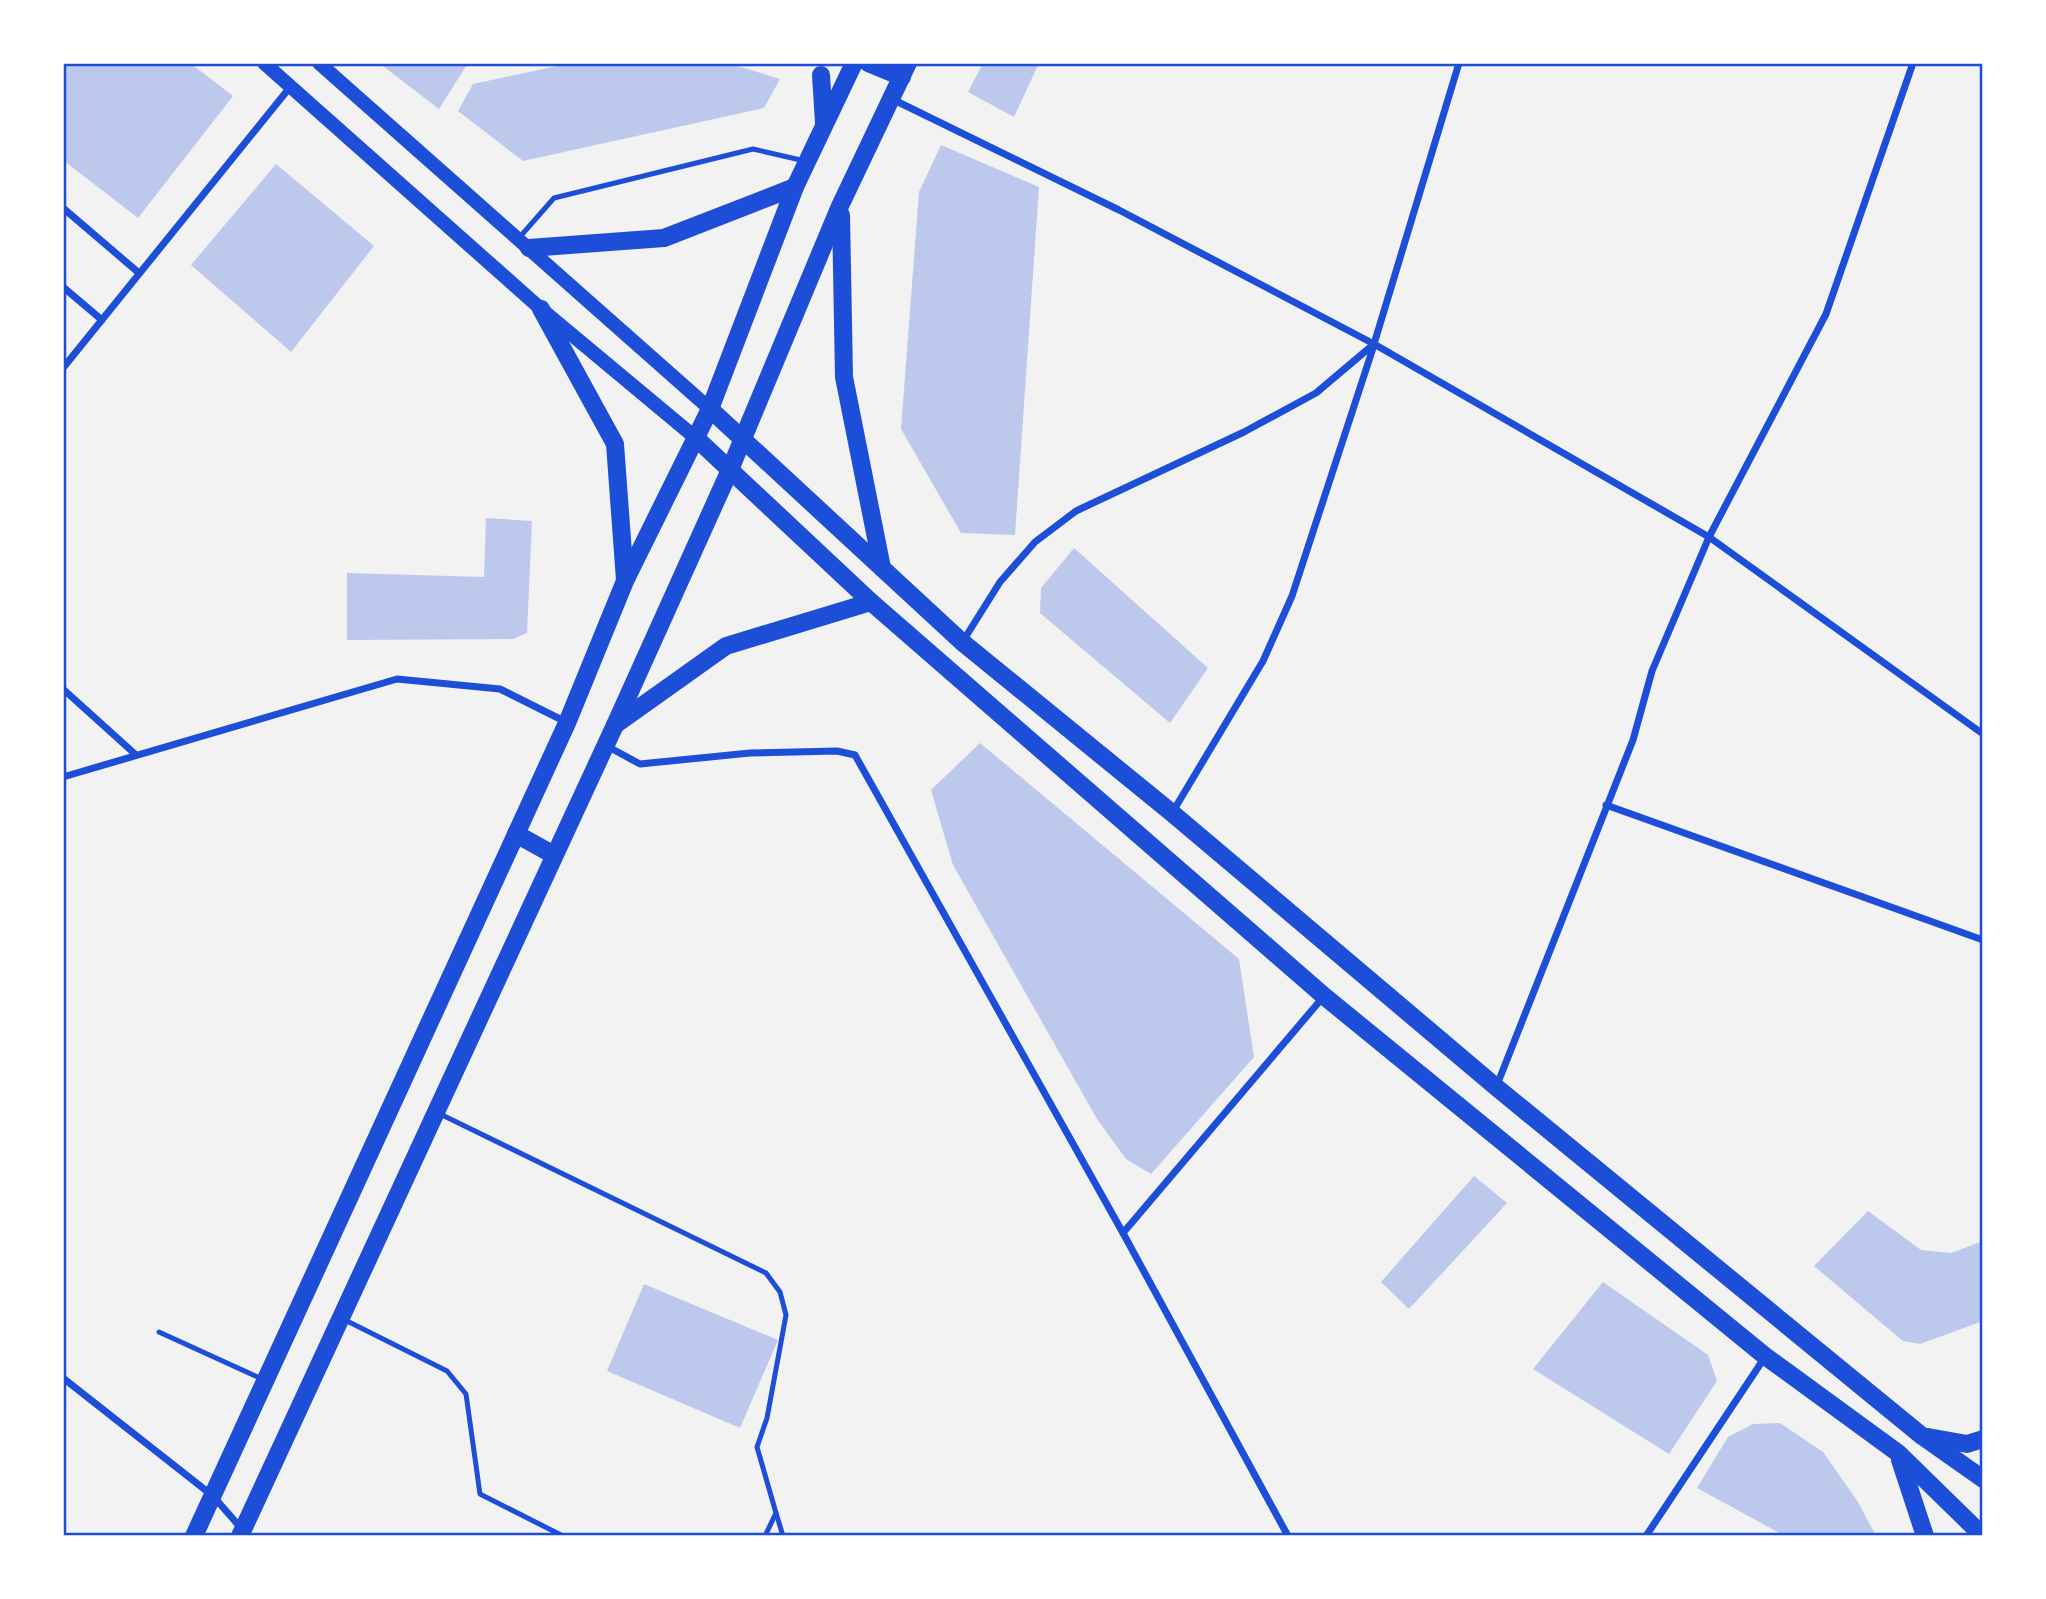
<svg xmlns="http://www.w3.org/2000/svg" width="2046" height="1599" font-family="'Golos Text',sans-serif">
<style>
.building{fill:#bdc9ec}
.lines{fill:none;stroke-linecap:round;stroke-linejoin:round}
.service{stroke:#1d4ed8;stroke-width:5}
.minor{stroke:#1d4ed8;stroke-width:7}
.secondary{stroke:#1d4ed8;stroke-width:14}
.primary{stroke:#1d4ed8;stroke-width:18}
.neatline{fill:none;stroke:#1d4ed8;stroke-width:2.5}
</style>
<rect width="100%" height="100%" fill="#f2f2f2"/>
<g class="building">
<polygon points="63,63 190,63 233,96 138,218 63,160"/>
<polygon points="379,63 468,63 439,109"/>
<polygon points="571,63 728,63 780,79 764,108 523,161 458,111 473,84"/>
<polygon points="983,63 1039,63 1014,117 968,92"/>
<polygon points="941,145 1039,187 1015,535 961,533 901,429 919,192"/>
<polygon points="276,164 374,246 291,352 191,265"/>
<polygon points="486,518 532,521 527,633 513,639 347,640 347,573 484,577"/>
<polygon points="1074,548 1208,668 1170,723 1040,613 1041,588"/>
<polygon points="980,743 1239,959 1254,1057 1151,1174 1126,1159 1097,1119 953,865 931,790"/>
<polygon points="1474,1176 1507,1203 1409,1309 1381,1282"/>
<polygon points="1868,1211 1921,1250 1951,1253 1983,1241 1983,1321 1920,1344 1903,1341 1814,1266"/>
<polygon points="1603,1282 1708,1355 1717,1381 1669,1454 1533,1369"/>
<polygon points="644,1284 778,1340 740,1428 607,1371"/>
<polygon points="1780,1423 1823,1452 1858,1502 1876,1536 1785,1536 1697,1488 1728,1437 1753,1424"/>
</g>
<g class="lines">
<g class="service">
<polyline points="518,239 554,198 753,149 805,161"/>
<polyline points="438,1113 766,1273 780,1292 786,1315 767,1418 757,1447 776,1513 765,1536"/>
<polyline points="343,1319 447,1371 466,1394 480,1494 563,1536"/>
<polyline points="159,1332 262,1379"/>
<polyline points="776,1513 783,1536"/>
</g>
<g class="minor">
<polyline points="892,99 1119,210 1374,344 1709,537 1983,734"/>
<polyline points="63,208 139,273"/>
<polyline points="63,287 102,320"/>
<polyline points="63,368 291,86"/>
<polyline points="963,641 1000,582 1035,542 1076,511 1244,432 1316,393 1374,344 1459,63"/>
<polyline points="63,689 135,754"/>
<polyline points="605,745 640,764 750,753 837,751 855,755 1123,1233 1288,1536"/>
<polyline points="63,777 397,679 500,689 566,722"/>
<polyline points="1606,805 1983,940"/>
<polyline points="1172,813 1263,661 1292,596 1374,345"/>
<polyline points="1497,1085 1633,740 1652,671 1709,537 1826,314 1913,63"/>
<polyline points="1123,1233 1324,996"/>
<polyline points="63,1378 213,1496 241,1528"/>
<polyline points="1646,1536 1765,1357"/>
</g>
<g class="secondary">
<polyline points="264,63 541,309 697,439"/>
<polyline points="319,63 710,409"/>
</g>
<g class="primary">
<polyline points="868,63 902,77"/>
<polyline points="821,75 824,123"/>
<polyline points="841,215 844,377 882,568"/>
<polyline points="529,248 664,238 795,187"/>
<polyline points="541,309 615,444 625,580"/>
<polyline points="710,409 962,642 1172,813 1496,1087 1922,1436 1983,1479"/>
<polyline points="697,439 871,602 1324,996 1765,1356 1898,1453 1983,1536"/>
<polyline points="615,725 726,646 871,602"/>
<polyline points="516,834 554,855"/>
<polyline points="1928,1437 1967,1444 1983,1439"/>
<polyline points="1900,1460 1925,1536"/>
<polyline points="194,1536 567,723 625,581 710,409 795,187 854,63"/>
<polyline points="240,1536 615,725 729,472 840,206 908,63"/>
</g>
</g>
<rect width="2046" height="1599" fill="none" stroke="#ffffff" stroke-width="130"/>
<rect x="65" y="65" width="1916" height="1469" class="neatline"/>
</svg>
